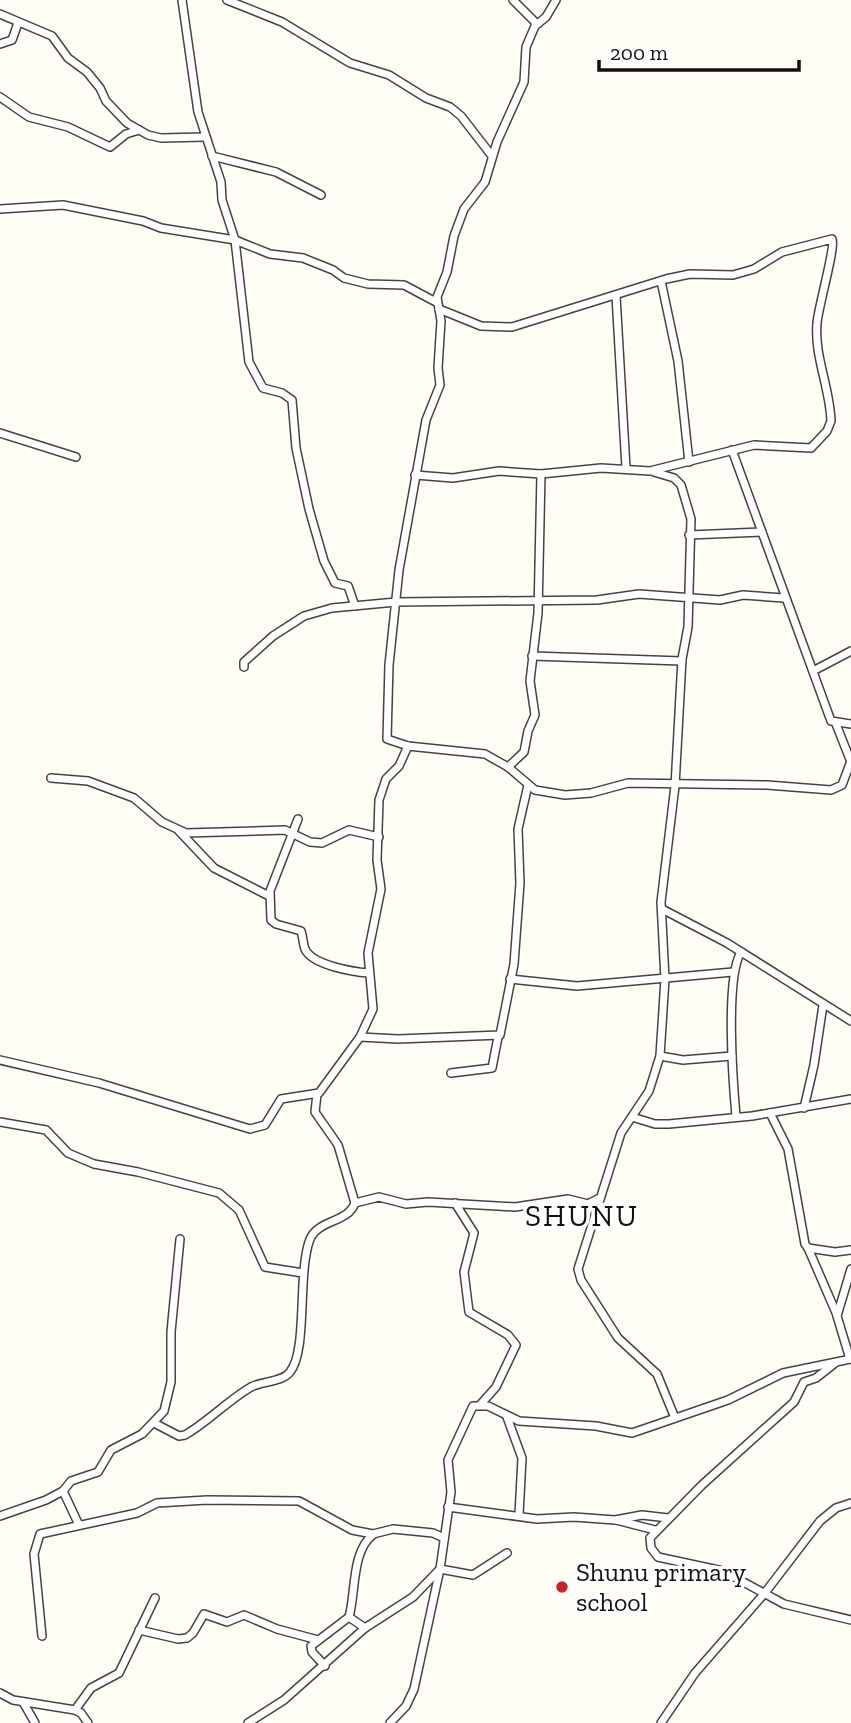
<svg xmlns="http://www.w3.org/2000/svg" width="851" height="1723" font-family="'Zilla Slab',serif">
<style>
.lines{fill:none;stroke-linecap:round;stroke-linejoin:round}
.minor-casing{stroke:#444;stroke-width:10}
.minor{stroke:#fff;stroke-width:7}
.poi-dot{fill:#c4262e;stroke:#fff;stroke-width:2.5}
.labels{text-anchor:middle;stroke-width:7;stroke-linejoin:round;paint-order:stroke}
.poi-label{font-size:26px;fill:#111;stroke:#fff;text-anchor:start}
.quarter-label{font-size:30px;letter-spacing:2px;fill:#111;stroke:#fff}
</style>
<rect width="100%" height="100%" fill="#fffdf5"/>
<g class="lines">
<g class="minor-casing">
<g id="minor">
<polyline points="182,0 198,112 221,182 222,200 235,240 249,362 263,388 282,393 292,400 296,448 309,509 324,561 335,583 348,586 355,606"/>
<polyline points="227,0 282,22 350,63 389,75 426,98 450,107 461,116 492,156"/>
<polyline points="513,0 537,24"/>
<polyline points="556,0 546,17 535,26 526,47 524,82 497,142 485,182 464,209 454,236 447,272 437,297 441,321 438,368 440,385 426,420 399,570 389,665 387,739 408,746 485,754 508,767 535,790 565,795 591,793 628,783 767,785 831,790 842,785 851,761"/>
<polyline points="0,14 52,36 68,58 87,72 100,88 106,101 127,123 148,135 161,138 205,137"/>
<polyline points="0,44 12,40 18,23"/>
<polyline points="0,97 29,117 68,127 110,147 126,134 139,130"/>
<polyline points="212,156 276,172 321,195"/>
<polyline points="0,209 63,205 143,221 161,228 235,240 270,254 303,258 333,270 344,278 368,284 404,285 436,302"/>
<polyline points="661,281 678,361 689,462"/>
<polyline points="616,296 626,468"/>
<polyline points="0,433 76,457"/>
<polyline points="732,450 831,721 851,724"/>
<polyline points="654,472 674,478 681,485 691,519 688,627 682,659 675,786 661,902 665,979 660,1056 649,1091 621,1133 578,1269 581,1280 618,1338 657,1374 675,1418"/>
<path d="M415,475l38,3 46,-7 42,3 60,-6 49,3 104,-26 57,3 16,-17 4,-10c-1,-33 -17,-65 -14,-98 1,-15 19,-77 15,-84l-50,13 -28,17 -21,6 -43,-1 -24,5 -154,48 -31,-1 -42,-17"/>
<polyline points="689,535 762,532"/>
<polyline points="532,656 682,661"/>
<polyline points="244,667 244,662 273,636 304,616 332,608 396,602 597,600 639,594 720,600 743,595 784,598"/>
<polyline points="813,671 851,651"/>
<polyline points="836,724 851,762"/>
<polyline points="508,767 524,752 528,731 535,715 530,681 538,613 541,474"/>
<polyline points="51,778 88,781 134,798 162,822 186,833 285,830 310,842 322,843 349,830 379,837"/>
<path d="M298,819l-28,72 1,29 5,4 25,7c2,6 2,13 4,18 7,16 48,23 64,24"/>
<polyline points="179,831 214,868 269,896"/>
<polyline points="662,909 727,943 851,1021"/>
<polyline points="510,979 577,986 733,972"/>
<polyline points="360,1037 398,1039 500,1035 514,964 520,883 518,829 528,785"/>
<polyline points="660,1056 683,1060 732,1056"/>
<polyline points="0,1060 99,1083 250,1129 265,1125 281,1099 319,1093 360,1037 373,1009 368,953 381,889 377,860 379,800 386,779 399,766 408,746"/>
<polyline points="451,1073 492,1068 498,1037"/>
<polyline points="804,1108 814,1065 823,1005"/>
<polyline points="770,1113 788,1149 805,1244 808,1248 835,1252 851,1250"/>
<path d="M736,1116c-3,-33 -11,-138 5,-164"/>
<polyline points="632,1117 655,1124 669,1124 752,1116 851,1099"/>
<polyline points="0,1122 46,1130 68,1153 94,1164 138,1172 219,1193 239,1210 265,1267 303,1273"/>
<polyline points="355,1203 379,1197 406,1204 428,1202 515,1207 568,1199 588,1204 598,1199"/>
<polyline points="455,1203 474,1233 464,1272 469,1312 508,1335 516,1345 496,1387 480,1405"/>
<polyline points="808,1248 837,1315"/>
<polyline points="850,1359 837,1316 851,1269"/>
<polyline points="835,1363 816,1378 804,1382 794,1402 702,1485 650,1538 651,1548 658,1557 723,1571 784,1604 851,1620"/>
<polyline points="507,1417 522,1458 519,1515"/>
<path d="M154,1423l25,13 6,-1c23,-13 42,-34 66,-48 11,-6 32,-5 39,-15 18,-22 7,-99 20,-133 9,-20 38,-16 45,-36l-17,-58 -23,-33 2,-18"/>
<polyline points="63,1491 78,1523"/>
<polyline points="448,1507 537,1519 574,1517 615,1520 642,1515 668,1518"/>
<polyline points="0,1516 46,1500 63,1491 71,1481 98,1472 111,1450 142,1434 164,1411 171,1382 171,1332 180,1239"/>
<polyline points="616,1520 655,1530"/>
<polyline points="349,1617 365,1628"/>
<polyline points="139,1630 178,1639 187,1638 193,1633 204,1614 227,1622 244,1615 277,1629 318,1640"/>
<polyline points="42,1636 34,1554 40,1534 137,1513 157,1503 207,1500 299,1501 352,1530 373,1534 393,1529 433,1533 444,1538"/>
<path d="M325,1666l-13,-14 -1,-6 38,-29c7,-24 2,-67 25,-83"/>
<polyline points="0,1693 13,1700 75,1710 81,1713 88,1723"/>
<polyline points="23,1702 35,1723"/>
<polyline points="75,1710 91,1688 119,1673 155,1598"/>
<polyline points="248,1723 284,1700 365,1628 413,1597 440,1569 473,1575 507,1553"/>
<polyline points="390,1723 406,1706 414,1689 440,1569 451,1492 448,1460 473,1406 488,1406 519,1421 596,1426 632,1433 728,1400 783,1373 851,1359"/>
<polyline points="661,1723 695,1673 764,1594 820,1521 836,1508 851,1503"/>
</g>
</g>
<use href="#minor" class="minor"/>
</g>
<circle class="poi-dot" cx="562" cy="1587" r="7"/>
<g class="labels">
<g class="poi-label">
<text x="576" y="1581">Shunu primary<tspan x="576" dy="30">school</tspan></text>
</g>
<g class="quarter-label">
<text x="582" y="1226">SHUNU</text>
</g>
</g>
<path d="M599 60v10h200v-10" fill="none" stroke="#111111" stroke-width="3.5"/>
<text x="610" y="60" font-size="21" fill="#111111" stroke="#ffffff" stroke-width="5" paint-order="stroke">200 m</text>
</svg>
